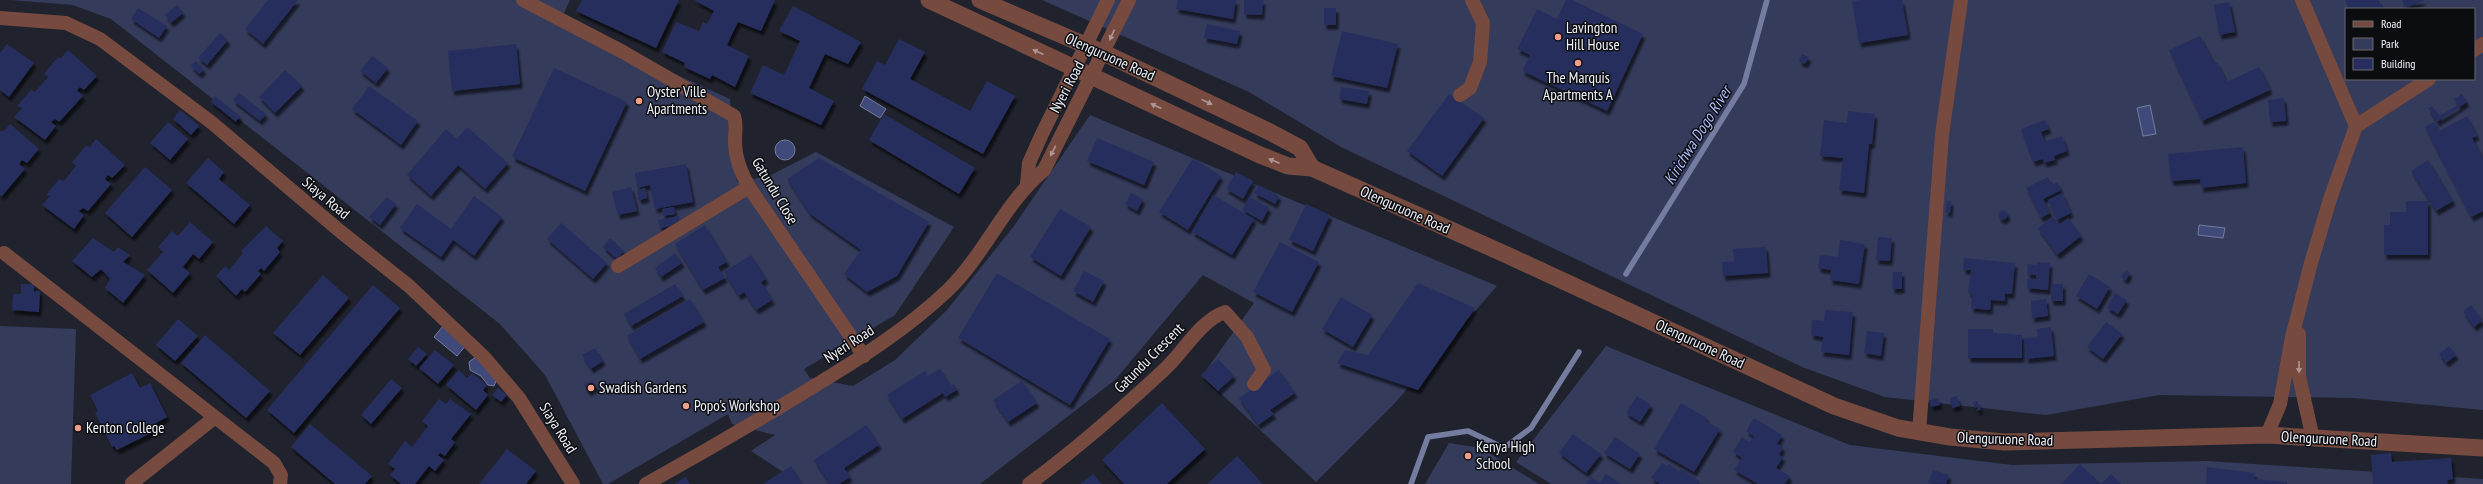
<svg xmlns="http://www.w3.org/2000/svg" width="2483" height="484" font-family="'PT Sans Narrow',sans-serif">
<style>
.green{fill:#353b5b;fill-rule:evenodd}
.water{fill:#3f497a;stroke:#747ca0}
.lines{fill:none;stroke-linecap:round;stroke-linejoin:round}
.stream{stroke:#747ca0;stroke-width:5.5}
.building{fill:#272e5d;filter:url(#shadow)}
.minor{stroke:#774a3f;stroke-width:14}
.tertiary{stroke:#774a3f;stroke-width:17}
.oneway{fill:#ae9693}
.poi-dot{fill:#f49e88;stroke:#0c0d11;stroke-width:1.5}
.labels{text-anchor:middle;stroke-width:3;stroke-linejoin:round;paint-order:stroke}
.poi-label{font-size:15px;fill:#f1f3fa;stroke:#0c0d11;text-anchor:start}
.street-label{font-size:15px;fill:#f1f3fa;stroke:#0c0d11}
.water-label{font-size:16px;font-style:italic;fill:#adbcfa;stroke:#0c0d11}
</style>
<defs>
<filter id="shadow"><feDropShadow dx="2.5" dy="4.5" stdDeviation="1" flood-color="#0009"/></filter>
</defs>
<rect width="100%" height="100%" fill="#20232e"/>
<g class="green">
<polygon points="10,0 570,0 560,22 730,99 737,182 769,176 816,152 954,227 895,315 804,369 810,378 853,386 895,360 947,310 1014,226 1090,115 1497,286 1394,404 1316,482 1202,376 1254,303 1203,275 1115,380 980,484 801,484 751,451 775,435 732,424 728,414 608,484 603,484 545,375 500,324 111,19 73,5"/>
<path d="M1042,0h1441v410l-129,-12 -195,-3 -113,20 -161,-18 -83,-30 -461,-220 -92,-55zM2346,9h128v70h-128z"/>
<polygon points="0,326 76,329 71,484 0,484"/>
<polygon points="1606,346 1850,445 2012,465 2208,461 2483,479 2483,484 1551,484 1516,462"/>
<polygon points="1449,443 1481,448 1539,484 1425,484"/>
</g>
<g class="water">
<polygon points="865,96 886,109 880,118 860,106"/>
<polygon points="2150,105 2156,134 2143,136 2137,108"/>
<circle cx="785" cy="150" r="10"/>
<polygon points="2199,225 2225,228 2223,238 2198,235"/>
<polygon points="444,325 467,344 457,356 434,337"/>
<polygon points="477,356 496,381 494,386 488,385 481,376 470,370 469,362"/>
</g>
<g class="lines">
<g class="stream">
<polyline points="1626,274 1744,84 1767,0"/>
<polyline points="1411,484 1428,437 1468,431 1504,448 1531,428 1579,352"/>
</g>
</g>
<g class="building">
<polygon points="268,0 298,0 263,44 245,29"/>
<polygon points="582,0 679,0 656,48 576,11"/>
<polygon points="694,0 775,0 761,31 738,22 727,45 749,56 735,87 712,75 710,79 684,67 685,63 662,52 676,22 699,31 703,22 707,24 714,11"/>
<polygon points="1178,0 1236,0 1233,19 1176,9"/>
<polygon points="1244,0 1263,0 1262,15 1244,14"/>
<polygon points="1566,0 1572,0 1643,34 1607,111 1522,71 1530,55 1517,49 1537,9 1557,19"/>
<polygon points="1863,0 1902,0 1908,35 1859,43 1852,2"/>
<polygon points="2345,0 2379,0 2383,9 2350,9"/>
<polygon points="2402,0 2425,0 2405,8"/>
<polygon points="2229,2 2235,32 2219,35 2214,5"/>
<polygon points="177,5 183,13 171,23 165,15"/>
<polygon points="793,6 861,42 848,64 825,54 809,88 834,101 821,125 750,93 763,65 784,75 800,41 779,31"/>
<polygon points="138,8 167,26 159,38 131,19"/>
<rect x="1324" y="8" width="12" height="17"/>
<polygon points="1207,24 1240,31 1237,44 1204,38"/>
<polygon points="1342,31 1398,44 1387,88 1331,76"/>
<polygon points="220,33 228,40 207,65 198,58"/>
<polygon points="2200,36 2214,63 2217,62 2227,82 2259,67 2270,90 2202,121 2169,50"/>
<polygon points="899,39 925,52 910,79 970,111 987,81 1015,96 983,154 862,89 877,61 885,65"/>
<polygon points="7,44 34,63 9,97 0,90 0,53"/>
<polygon points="516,44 520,84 452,91 448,51"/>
<polygon points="68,50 97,76 84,90 80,87 77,90 83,96 59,122 55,119 51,122 56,126 45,140 14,117 22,108 17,106 31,90 35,92 48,77 44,74 57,58 61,58"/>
<polygon points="1802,54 1809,57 1805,64 1799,61"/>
<polygon points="372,56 388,68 376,83 360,71"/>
<polygon points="196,61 204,70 199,74 191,66"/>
<polygon points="554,68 627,102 585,191 512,157"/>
<polygon points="285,70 302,86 275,113 259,97"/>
<polygon points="369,86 418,121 401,145 352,109"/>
<polygon points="1341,87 1369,91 1367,104 1339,99"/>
<polygon points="239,93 266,114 260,121 233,100"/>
<polygon points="1449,94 1484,118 1442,176 1407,151"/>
<polygon points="2462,94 2467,102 2437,122 2428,108 2432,106 2439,116 2458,105 2454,99"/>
<polygon points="215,96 240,116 236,122 211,102"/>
<polygon points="2284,98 2286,121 2270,122 2268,100"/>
<polygon points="180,110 199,126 191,135 173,119"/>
<polygon points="1848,111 1875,114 1872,144 1869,144 1864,193 1839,190 1843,158 1820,156 1824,120 1847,123"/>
<polygon points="884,114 975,168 959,194 869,140"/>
<polygon points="2467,116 2477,136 2472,138 2483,158 2483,211 2471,217 2425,127 2434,122 2439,131"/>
<polygon points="2045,120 2049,129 2041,132 2045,142 2062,136 2067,151 2054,156 2055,160 2044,163 2043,159 2033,162 2021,129"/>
<polygon points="168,122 188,139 170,160 150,143"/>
<polygon points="10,124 39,149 27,163 22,160 19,164 25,169 2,196 0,195 0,131 4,131"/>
<polygon points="467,127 508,163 485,189 458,165 431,196 407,175 446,129 457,139"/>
<polygon points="1097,138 1154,162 1144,185 1087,161"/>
<polygon points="96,139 125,165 112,178 108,175 105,179 111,184 88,211 83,208 79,211 84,215 74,229 42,205 50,196 46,195 59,179 64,181 76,166 72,162 86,146 90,147"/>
<polygon points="2243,147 2246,183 2201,188 2200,179 2171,181 2168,154"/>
<polygon points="208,158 224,172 219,179 250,205 234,224 186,183"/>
<polygon points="819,158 929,222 897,276 867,292 844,274 861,250 810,214 787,179"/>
<polygon points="1193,158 1221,176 1188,230 1159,212"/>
<polygon points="2428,160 2453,201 2436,211 2411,171"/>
<polygon points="686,164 693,202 655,209 650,185 637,188 635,173"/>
<polygon points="145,167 172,190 132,237 105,213"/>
<polygon points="1236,172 1253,181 1243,199 1226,189"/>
<polygon points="2048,177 2052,185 2057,182 2061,190 2043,199 2050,213 2041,218 2026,188"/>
<polygon points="1259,185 1279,196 1275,204 1254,193"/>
<polygon points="631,187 637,211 618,215 612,192"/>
<polygon points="645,188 647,198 639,200 637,190"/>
<polygon points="1131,193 1143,199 1137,211 1125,204"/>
<polygon points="2062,193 2071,213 2057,220 2048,200"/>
<polygon points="1213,195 1254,219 1232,255 1192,232"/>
<polygon points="474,196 502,217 474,256 453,240 441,257 400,228 417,204 451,229"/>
<polygon points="387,197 396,204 380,225 369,217"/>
<polygon points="1250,197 1269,208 1262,221 1242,210"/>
<polygon points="1947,201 1951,201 1950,213 1945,212"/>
<polygon points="2406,201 2428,201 2428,255 2384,255 2384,225 2390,225 2390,212 2406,212"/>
<polygon points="1306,204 1330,215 1313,251 1289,240"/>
<polygon points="674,207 675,214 663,216 662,209"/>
<polygon points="1060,209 1091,227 1061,276 1030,257"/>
<circle cx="2003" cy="215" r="4.5"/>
<polygon points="679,216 680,225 660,228 658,220"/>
<polygon points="2053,217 2059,225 2068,218 2081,236 2057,255 2038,228"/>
<polygon points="190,222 213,242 199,259 193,254 183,267 190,273 173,293 147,270 163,252 158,247 172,231 178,236"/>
<polygon points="561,223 607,263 593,279 547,239"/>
<polygon points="705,225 727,262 718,267 725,278 703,290 675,244"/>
<polygon points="266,226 283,241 277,248 280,252 264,271 261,268 258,271 261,274 245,292 242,289 236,296 216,276 225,266 229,270 243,253 241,251"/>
<polygon points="1878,237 1892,238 1890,261 1876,260"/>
<polygon points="93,238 114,252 118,247 130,255 123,262 145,275 123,303 105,288 110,279 101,269 92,277 72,261"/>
<polygon points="610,238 624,251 617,259 603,247"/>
<polygon points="1840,240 1865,244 1859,284 1830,280 1831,270 1818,268 1820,255 1838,257"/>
<polygon points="1280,242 1319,262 1292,312 1253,292"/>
<polygon points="1766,247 1768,273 1723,276 1722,262 1734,261 1733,249"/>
<polygon points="675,253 682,263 661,277 655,268"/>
<polygon points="751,255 766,279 761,282 772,300 756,310 744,292 739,296 724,272"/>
<polygon points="1964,258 2015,263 2012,294 2005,294 2005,301 1991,300 1990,310 1971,308 1972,293 1968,293 1971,270 1963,270"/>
<polygon points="2037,262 2050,263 2048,290 2027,288 2027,279 2036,280 2036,275 2027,274 2028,264 2037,265"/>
<polygon points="2126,270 2130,273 2126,280 2121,277"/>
<polygon points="1084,271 1104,281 1093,302 1073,291"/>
<polygon points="1893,272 1902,272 1902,289 1892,289"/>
<polygon points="997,273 1110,339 1070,405 958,338"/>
<polygon points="2089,274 2110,287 2097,309 2076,296"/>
<polygon points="323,275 349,298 300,355 273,333"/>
<polygon points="1418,283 1475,308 1418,390 1337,363 1345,350 1368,355"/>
<polygon points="21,284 34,284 34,291 40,291 39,312 12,310 13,294 21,294"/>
<polygon points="675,284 683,296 631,326 624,314"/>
<rect x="2051" y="284" width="12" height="17"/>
<polygon points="373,285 400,308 294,433 267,410"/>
<polygon points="2115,293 2127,300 2118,314 2107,308"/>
<polygon points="1341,297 1372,315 1353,347 1322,329"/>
<polygon points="690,299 704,322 640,359 627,336"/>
<polygon points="2046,299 2048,316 2032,318 2031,301"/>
<polygon points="2471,305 2482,321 2474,327 2463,311"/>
<polygon points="1825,310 1853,312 1849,355 1821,352 1823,337 1811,335 1812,320 1824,321"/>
<polygon points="178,319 198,336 175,361 156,345"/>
<polygon points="2106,322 2122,334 2103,359 2087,347"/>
<polygon points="2051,327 2054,356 2026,359 2024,338 2038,337 2037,329"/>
<polygon points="1968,329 1993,329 1993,333 2022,335 2022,358 1968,358"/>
<polygon points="1867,331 1884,333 1881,356 1864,353"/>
<polygon points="205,335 270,391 246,418 181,363"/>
<polygon points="2449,346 2456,355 2446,363 2439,354"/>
<polygon points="418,347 427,354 416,366 408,359"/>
<polygon points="595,348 603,361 591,369 582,355"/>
<polygon points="435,350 454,365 438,384 419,368"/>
<polygon points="1218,359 1234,376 1218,391 1201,375"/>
<polygon points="940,369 951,386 954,384 957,390 945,397 943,393 902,419 887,395 925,371 928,376"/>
<polygon points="459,370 467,378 472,373 487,385 483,390 488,395 476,410 446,385"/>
<polygon points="1279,370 1295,393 1270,410 1274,414 1258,425 1239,398"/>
<polygon points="132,373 140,388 150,383 167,417 156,423 159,429 117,450 114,446 112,447 95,413 98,411 90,395"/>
<polygon points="391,379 402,388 371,424 361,415"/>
<polygon points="592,380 597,387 588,392 584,385"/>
<polygon points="1022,381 1037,403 1008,422 993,400"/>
<polygon points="498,388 507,395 501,402 492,395"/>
<polygon points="1637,396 1651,405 1640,422 1626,413"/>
<polygon points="1957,396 1960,406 1952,408 1950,398"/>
<polygon points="1938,398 1940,405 1931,407 1929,400"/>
<polygon points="439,399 446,404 450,399 471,414 451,439 455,442 445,456 440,453 438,455 444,460 435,471 429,466 415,484 401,484 390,475 395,469 388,464 405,441 412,447 428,426 422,421"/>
<polygon points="1977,401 1981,410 1976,411 1978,407 1975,408 1973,402"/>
<polygon points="1162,403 1205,449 1167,484 1124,484 1102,460"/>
<polygon points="1681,403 1707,418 1705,421 1720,429 1694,472 1654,449"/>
<polygon points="1754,418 1782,435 1777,444 1783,447 1779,455 1783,457 1776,468 1790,476 1785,484 1758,484 1734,470 1742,458 1733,452 1742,437 1750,442 1754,436 1746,431"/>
<polygon points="310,424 372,476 365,484 335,484 291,447"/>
<polygon points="866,425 879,445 844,468 850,477 839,484 830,484 814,460"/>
<polygon points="1573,434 1601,454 1586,473 1559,453"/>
<polygon points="1615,437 1640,454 1630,469 1604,453"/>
<polygon points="507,449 536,471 526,484 479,484"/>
<polygon points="2391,453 2392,462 2451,458 2453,479 2447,480 2448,484 2373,484 2371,455"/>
<polygon points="1237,456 1263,484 1207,484"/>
<polygon points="1662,463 1667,466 1669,464 1679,472 1681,469 1699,481 1697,484 1660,484 1651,478"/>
<polygon points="2080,464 2087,471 2101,484 2061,484"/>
<polygon points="791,466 802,484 763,484"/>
<polygon points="2207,467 2255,473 2254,479 2287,482 2287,484 2206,484"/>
<polygon points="1933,470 1949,475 1946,484 1928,483"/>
<polygon points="1093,474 1102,484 1080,484"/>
<polygon points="1606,474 1621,484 1586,484 1591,477 1600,483"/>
<polygon points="2111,474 2121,484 2101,484"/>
<polygon points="686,477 690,484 674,484"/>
</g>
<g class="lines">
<g class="minor">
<path d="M523,0l100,52 111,64c3,9 1,15 1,24 0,19 6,32 14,47l115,169"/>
<polyline points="2302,0 2356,126"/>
<polyline points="0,18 66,23 100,39 211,122 341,232 409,286 484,357 519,398 573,484"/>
<polyline points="2474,50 2483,44"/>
<polyline points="1460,95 1470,88 1480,62 1483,23 1472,0"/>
<polyline points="1027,184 1029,163 1041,136 1108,0"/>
<polyline points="4,253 274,463 281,475 280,484"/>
<polyline points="618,266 749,187"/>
<polyline points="2299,334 2299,376 2313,439"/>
<polyline points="1919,432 1942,135 1961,0"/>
<polyline points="2267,435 2280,404 2292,337 2311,263 2330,199 2356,126 2429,79"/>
<polyline points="132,483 214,418"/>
<path d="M646,484c56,-31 111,-63 165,-96 48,-29 96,-59 137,-98 37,-36 57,-88 96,-120l85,-170"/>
<path d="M1029,484c49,-36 93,-75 137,-116 19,-18 34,-47 59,-56l22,25 17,33 -10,14"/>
</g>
<g class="tertiary">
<polyline points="929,0 1260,155 1288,166 1312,168"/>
<polyline points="980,0 1104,53 1270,132 1300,148 1312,168 1507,255 1834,406 1898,428 1950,437 2004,442 2267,435 2483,448"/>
</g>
</g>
<defs><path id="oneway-solid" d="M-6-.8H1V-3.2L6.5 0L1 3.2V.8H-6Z"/></defs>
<g class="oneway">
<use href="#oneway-solid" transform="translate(1112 35) rotate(115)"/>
<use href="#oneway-solid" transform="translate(1038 52) rotate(-156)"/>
<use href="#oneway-solid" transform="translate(1207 102) rotate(26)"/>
<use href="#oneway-solid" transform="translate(1156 106) rotate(-155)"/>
<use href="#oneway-solid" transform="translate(1053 151) rotate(117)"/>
<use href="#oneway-solid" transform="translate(1274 161) rotate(-157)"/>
<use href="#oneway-solid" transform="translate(2299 367) rotate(90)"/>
</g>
<g class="poi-dot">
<circle cx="1558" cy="37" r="4"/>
<circle cx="1578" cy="63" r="4"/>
<circle cx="639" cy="101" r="4"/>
<circle cx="591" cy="388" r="4"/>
<circle cx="686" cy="406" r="4"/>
<circle cx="78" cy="428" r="4"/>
<circle cx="1468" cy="456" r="4"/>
</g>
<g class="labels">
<g class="poi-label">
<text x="1566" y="33">Lavington<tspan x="1566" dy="17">Hill House</tspan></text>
<text x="1578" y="83" text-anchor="middle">The Marquis<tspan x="1578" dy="17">Apartments A</tspan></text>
<text x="647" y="97">Oyster Ville<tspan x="647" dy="17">Apartments</tspan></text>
<text x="599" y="393">Swadish Gardens</text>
<text x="694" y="411">Popo's Workshop</text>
<text x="86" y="433">Kenton College</text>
<text x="1476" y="452">Kenya High<tspan x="1476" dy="17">School</tspan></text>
</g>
<g class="street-label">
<text transform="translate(1110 57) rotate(24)" y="5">Olenguruone Road</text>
<text transform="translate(1067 87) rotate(-62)" y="5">Nyeri Road</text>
<text transform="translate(775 191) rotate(59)" y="5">Gatundu Close</text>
<text transform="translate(326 198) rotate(40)" y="5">Siaya Road</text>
<text transform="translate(1405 210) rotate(24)" y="5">Olenguruone Road</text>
<text transform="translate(849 344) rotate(-33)" y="5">Nyeri Road</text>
<text transform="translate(1700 344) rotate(25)" y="5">Olenguruone Road</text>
<text transform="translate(1149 358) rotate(-45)" y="5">Gatundu Crescent</text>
<text transform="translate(558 428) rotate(58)" y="5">Siaya Road</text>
<text transform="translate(2005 439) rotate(2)" y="5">Olenguruone Road</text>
<text transform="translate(2329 439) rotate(3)" y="5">Olenguruone Road</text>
</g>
<g class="water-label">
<text transform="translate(1697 135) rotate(-58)" y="6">Kirichwa Dogo River</text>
</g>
</g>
<rect x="2345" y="8" width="130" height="72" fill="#0c0d11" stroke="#68696e"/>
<rect x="2353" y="21" width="20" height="6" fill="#774a3f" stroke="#68696e"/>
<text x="2381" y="28" font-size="12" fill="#f1f3fa">Road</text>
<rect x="2353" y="38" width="20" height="12" fill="#353b5b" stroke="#68696e"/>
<text x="2381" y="48" font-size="12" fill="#f1f3fa">Park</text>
<rect x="2353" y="58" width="20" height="12" fill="#272e5d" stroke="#68696e"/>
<text x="2381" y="68" font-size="12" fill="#f1f3fa">Building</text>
</svg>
